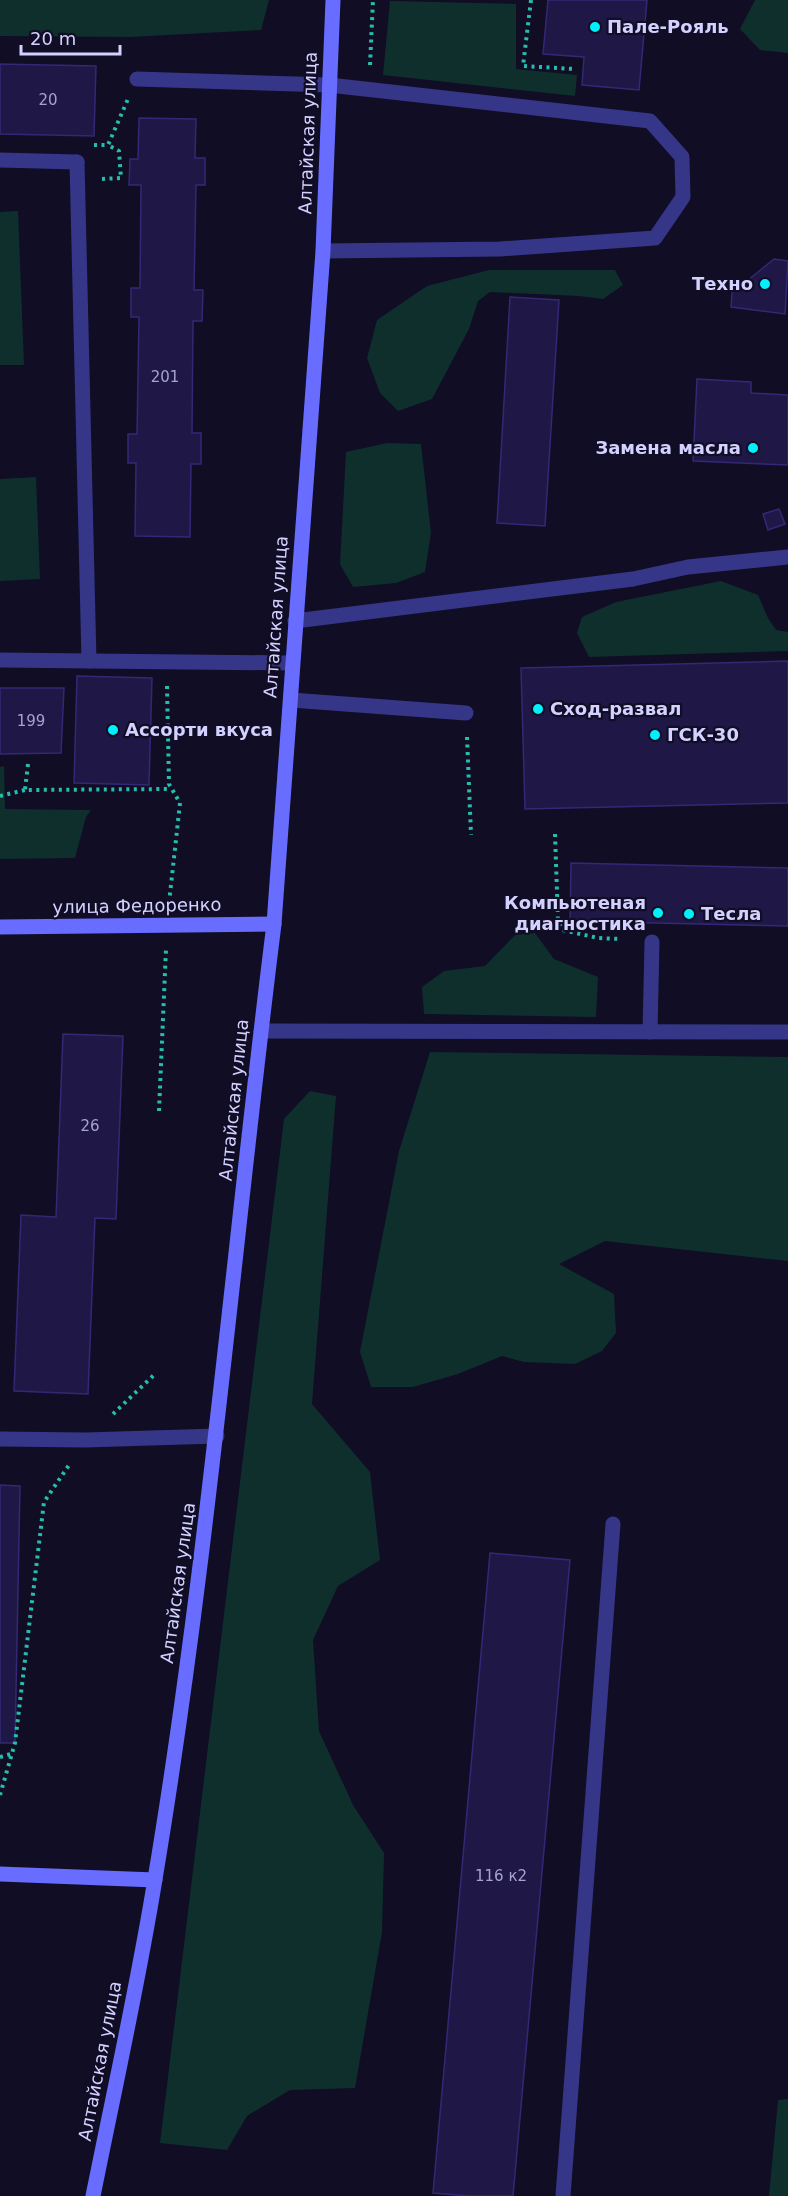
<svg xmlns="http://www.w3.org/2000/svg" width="788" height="2196" font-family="'DejaVu Sans',sans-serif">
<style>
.green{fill:#0f2f2c}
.building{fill:#1f1847;stroke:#332875;stroke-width:1.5}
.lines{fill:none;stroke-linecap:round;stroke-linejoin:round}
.path{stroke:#26bdac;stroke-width:4;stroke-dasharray:3 4.5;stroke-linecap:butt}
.lane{stroke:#353687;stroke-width:15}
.street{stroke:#353687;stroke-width:15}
.secondary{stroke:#686cff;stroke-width:15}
.poi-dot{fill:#00f0fc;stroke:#100d25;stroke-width:2}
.labels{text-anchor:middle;stroke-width:4.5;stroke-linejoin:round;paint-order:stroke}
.number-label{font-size:15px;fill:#a6a3d1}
.poi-label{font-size:18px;font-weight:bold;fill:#d3d1ff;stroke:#100d25;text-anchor:start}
.street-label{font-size:18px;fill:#d3d1ff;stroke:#100d25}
</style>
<rect width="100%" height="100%" fill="#100d25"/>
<g class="green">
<polygon points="0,0 269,0 261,30 130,37 0,36"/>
<polygon points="755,0 788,0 788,53 760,50 740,29"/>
<polygon points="390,1 516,4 516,69 577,75 575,96 383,75"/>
<polygon points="18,211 24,365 0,365 0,212"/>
<polygon points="489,270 615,270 623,285 603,299 579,296 490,292 478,301 469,329 432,399 398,411 380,393 367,358 377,320 427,286"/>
<polygon points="387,443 421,444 431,533 425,572 396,583 353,587 340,564 346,452"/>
<polygon points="36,477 40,579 0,581 0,479"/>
<polygon points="721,581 758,595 768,618 776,630 788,632 788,651 589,657 577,633 582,617 616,602"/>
<polygon points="4,766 5,809 91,810 86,817 75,858 0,859 0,767"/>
<polygon points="535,933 554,959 598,977 596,1017 424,1014 422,987 444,971 485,966 515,935"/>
<polygon points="430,1052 788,1057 788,1261 605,1241 559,1264 614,1294 616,1333 602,1351 575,1364 524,1362 502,1356 458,1374 413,1387 371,1387 360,1352 399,1151"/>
<polygon points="310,1091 336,1096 312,1404 370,1472 380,1560 338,1586 313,1640 319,1731 353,1805 384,1853 382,1932 355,2088 290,2090 247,2116 227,2150 160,2143 284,1119"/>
<polygon points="788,2099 788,2196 769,2196 778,2100"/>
</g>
<g class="building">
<polygon points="548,0 647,0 639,90 582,85 584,57 543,54"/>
<polygon points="0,64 96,66 94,136 0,134"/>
<polygon points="139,118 196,119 195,158 205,158 205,185 196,185 194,290 203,290 202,321 193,321 192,433 201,433 201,464 191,464 190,537 135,536 136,463 128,463 128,434 137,434 139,317 131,317 131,288 140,288 141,185 129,185 130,159 138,159"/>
<polygon points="774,259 788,261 785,314 731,307 732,293"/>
<polygon points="510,297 559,300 545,526 497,523"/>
<polygon points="697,379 751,382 751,393 788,395 788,465 693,461"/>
<polygon points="779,509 785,524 768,530 763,514"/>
<polygon points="788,661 788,803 525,809 521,668"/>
<polygon points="77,676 152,678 149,785 74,783"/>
<polygon points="0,688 64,688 61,753 0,754"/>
<polygon points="571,863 788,868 788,926 570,921"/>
<polygon points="63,1034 123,1036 116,1219 95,1218 88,1394 14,1391 21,1215 56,1217"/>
<polygon points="0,1485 20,1486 15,1743 0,1743"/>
<polygon points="490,1553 570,1560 513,2196 469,2196 433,2193"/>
</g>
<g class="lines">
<g class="path">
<polyline points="531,0 523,66 575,69"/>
<polyline points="370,65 373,0"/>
<polyline points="94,145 108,145 128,99"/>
<polyline points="102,179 121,178 119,151 108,145"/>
<polyline points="167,686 169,784 180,803 169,903"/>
<polyline points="467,737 471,835"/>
<polyline points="28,764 25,790 170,789"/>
<polyline points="0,796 25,790"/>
<polyline points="555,834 558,921 562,930 598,938 620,939"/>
<polyline points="159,1111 166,949"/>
<polyline points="113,1414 156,1373"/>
<polyline points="0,1757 11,1754"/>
<polyline points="0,1795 15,1743 44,1502 69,1465"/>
</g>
<g class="lane">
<polyline points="137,79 329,85 650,121 682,157 683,197 655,238 500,249 323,251"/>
<polyline points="77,162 89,661"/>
<polyline points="295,621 633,579 688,567 788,557"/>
<polyline points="0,660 292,663"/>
<polyline points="291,700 466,713"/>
<polyline points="261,1031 788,1032"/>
<polyline points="650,1032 652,942"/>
<polyline points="0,1439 85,1440 217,1436"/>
<polyline points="563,2196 613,1524"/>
</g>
<polyline class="street" points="0,160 77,162"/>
<g class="secondary">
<polyline points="0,927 274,924"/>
<polyline points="0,1874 155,1880"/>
<path d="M93,2196c21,-105 45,-211 62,-317 53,-317 79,-637 119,-955l49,-673 10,-251"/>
</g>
</g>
<g class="poi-dot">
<circle cx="595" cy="27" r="6"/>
<circle cx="765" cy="284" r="6"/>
<circle cx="753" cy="448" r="6"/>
<circle cx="538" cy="709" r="6"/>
<circle cx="113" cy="730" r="6"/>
<circle cx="655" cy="735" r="6"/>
<circle cx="658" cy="913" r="6"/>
<circle cx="689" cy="914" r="6"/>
</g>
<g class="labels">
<g class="number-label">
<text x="48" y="105">20</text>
<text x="165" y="382">201</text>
<text x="31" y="726">199</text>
<text x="90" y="1131">26</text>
<text x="501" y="1881">116 к2</text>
</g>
<g class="poi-label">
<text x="607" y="33">Пале-Рояль</text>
<text x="753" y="290" text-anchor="end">Техно</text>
<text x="741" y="454" text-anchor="end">Замена масла</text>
<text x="550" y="715">Сход-развал</text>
<text x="125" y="736">Ассорти вкуса</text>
<text x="667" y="741">ГСК-30</text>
<text x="646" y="909" text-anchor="end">Компьютеная<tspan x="646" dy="21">диагностика</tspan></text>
<text x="701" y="920">Тесла</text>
</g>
<g class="street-label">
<text transform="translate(308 133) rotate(-88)" y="6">Алтайская улица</text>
<text transform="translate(276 617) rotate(-86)" y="6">Алтайская улица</text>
<text transform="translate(137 906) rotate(-1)" y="6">улица Федоренко</text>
<text transform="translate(234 1100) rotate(-84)" y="6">Алтайская улица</text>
<text transform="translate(178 1583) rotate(-82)" y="6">Алтайская улица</text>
<text transform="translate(100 2061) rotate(-79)" y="6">Алтайская улица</text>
</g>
</g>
<path d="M21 45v9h99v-9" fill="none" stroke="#d3d1ff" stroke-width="3"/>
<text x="30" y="45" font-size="18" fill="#d3d1ff" stroke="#100d25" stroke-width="4.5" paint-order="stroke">20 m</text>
</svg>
